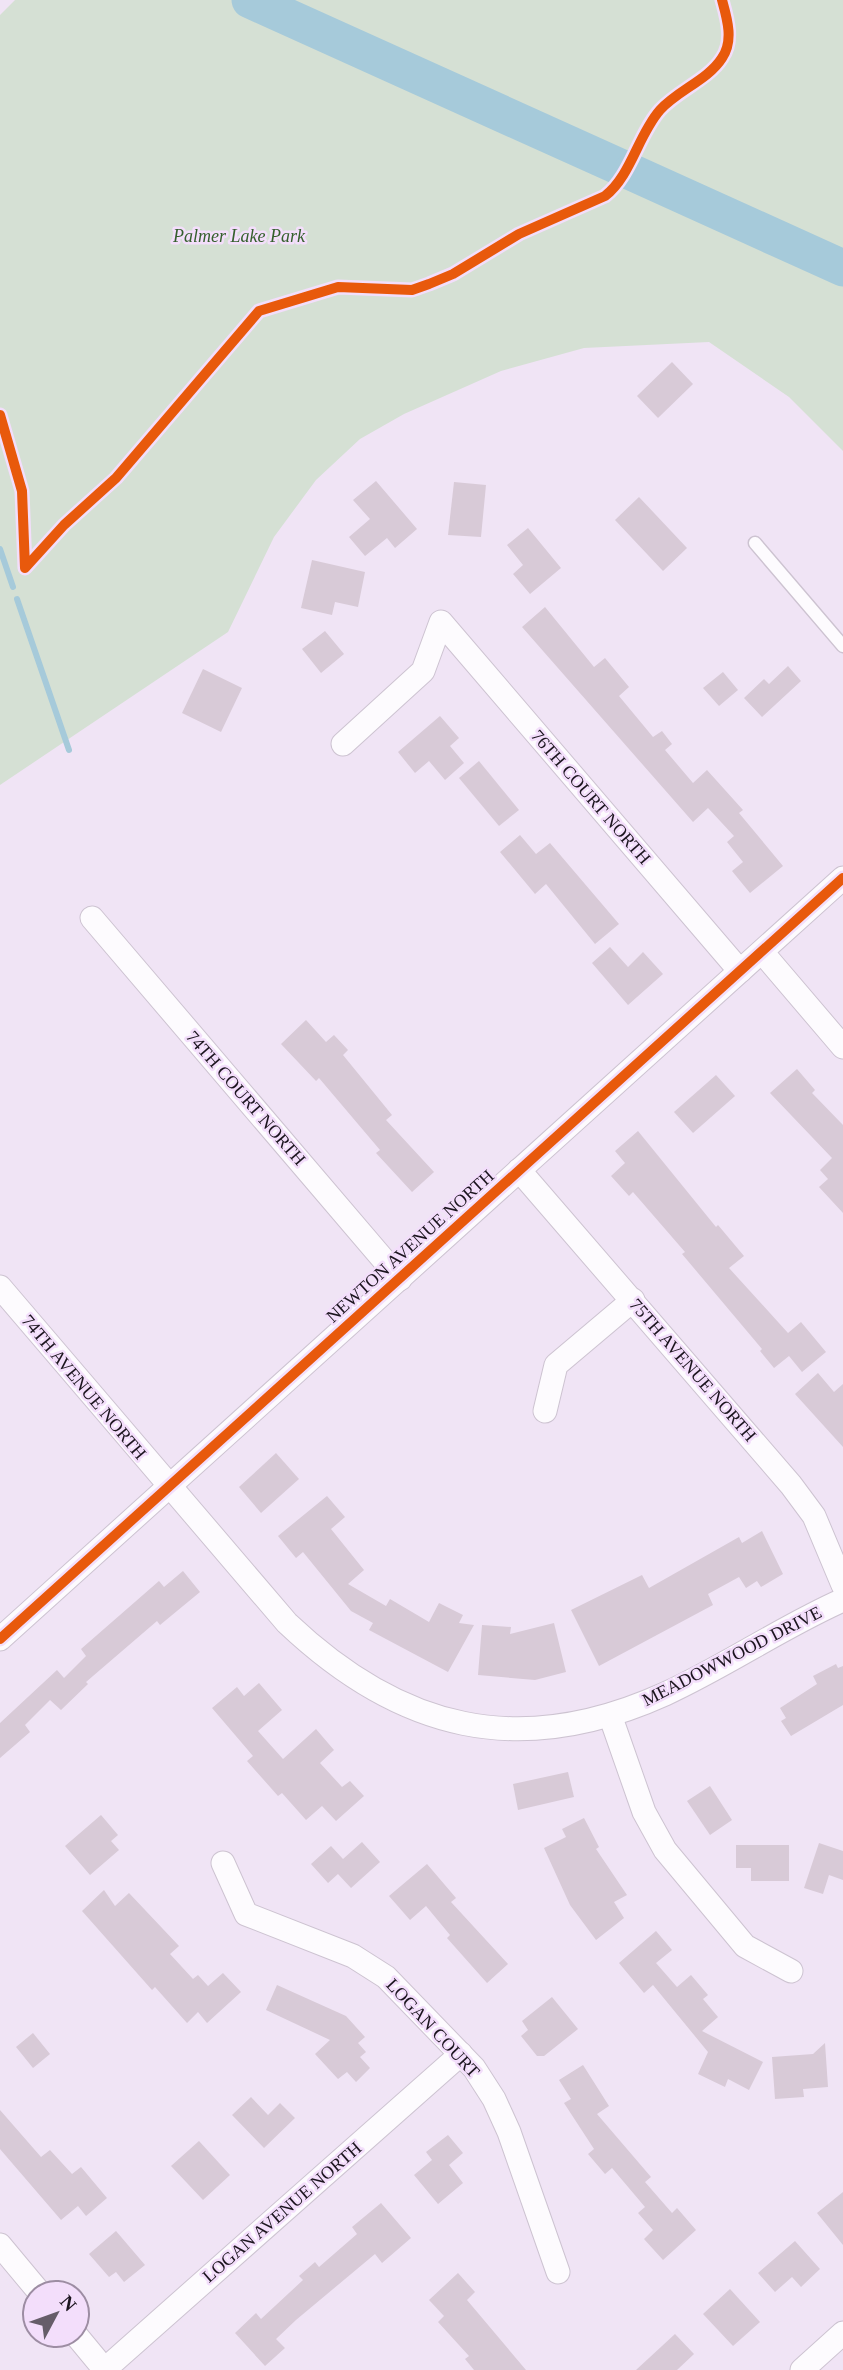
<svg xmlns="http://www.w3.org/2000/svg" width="843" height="2370" font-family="'Times New Roman',serif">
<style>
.green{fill:#d5e0d4}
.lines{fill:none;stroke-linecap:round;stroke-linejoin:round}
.stream{stroke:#a6cada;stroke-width:6}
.river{stroke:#a6cada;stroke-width:37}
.building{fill:#d8cad7}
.service-casing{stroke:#cdc3d1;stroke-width:15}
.minor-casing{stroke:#cdc3d1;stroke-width:25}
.service{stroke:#fdfbfe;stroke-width:12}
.minor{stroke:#fdfbfe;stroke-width:23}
.cycleway-casing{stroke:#f3defb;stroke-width:15}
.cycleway{stroke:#e8590c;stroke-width:10}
.labels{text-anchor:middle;stroke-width:5;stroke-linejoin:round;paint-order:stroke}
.park-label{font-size:18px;font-style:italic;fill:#35602d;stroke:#f3defb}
.street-label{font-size:18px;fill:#1b141e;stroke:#f3defb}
</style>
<rect width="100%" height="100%" fill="#f0e4f5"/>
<polygon class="green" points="15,0 843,0 843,451 789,397 709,342 584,348 501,371 404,414 360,439 316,480 274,537 228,632 0,785 0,15"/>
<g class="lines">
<g class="stream">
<polyline points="0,549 13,587"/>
<polyline points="17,599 69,750"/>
</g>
<g class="river">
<polyline points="250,0 620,167"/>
<polyline points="631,172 843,268"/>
</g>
</g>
<g class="building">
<polygon points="672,362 693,384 658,418 637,396"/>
<polygon points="376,481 417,529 395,548 387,538 365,556 349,537 370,519 353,500"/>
<polygon points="454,482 486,485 481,537 448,535"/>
<polygon points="639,497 687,548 663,571 615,520"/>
<polygon points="528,528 561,568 530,594 513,574 523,565 507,545"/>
<polygon points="312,560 365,572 358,607 335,602 332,615 301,608"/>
<polygon points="545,607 594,667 605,658 629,687 619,696 653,737 662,731 672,744 665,750 693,783 707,770 743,810 739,813 783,866 750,893 732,871 743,862 727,842 734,836 708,808 693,822 522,627"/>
<polygon points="325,631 344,654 321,673 302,649"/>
<polygon points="788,666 801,681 762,717 744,698 764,679 769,684"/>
<polygon points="203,669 242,688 221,732 182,713"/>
<polygon points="723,672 738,690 719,706 703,688"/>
<polygon points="440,716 459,738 450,746 464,763 445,780 429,761 415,773 398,752"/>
<polygon points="479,761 519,810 499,826 459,778"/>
<polygon points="520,835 536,854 550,843 619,924 595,944 546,884 535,894 500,852"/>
<polygon points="610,947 628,967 643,952 663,974 628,1005 592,963"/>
<polygon points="306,1020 326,1042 334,1035 348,1050 343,1055 392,1115 386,1120 434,1172 412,1192 376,1153 380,1150 319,1078 316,1081 281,1044"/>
<polygon points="797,1069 815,1090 812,1093 843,1125 843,1213 819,1187 828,1179 820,1170 832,1158 770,1093"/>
<polygon points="716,1075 735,1096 693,1133 674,1112"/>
<polygon points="638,1131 716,1227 718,1225 744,1256 729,1268 788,1333 801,1322 826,1352 802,1372 789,1356 774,1368 760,1351 762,1349 682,1254 685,1252 633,1192 629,1196 611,1176 625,1163 615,1151"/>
<polygon points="818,1373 834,1392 843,1384 843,1447 795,1394"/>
<polygon points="276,1453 299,1479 261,1513 239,1487"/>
<polygon points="327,1496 345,1517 331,1529 364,1570 348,1584 386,1606 390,1599 429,1622 439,1603 463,1615 459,1623 474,1625 448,1672 369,1630 373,1623 351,1611 303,1552 296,1558 278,1536"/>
<polygon points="762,1531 783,1574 761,1587 757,1581 746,1588 739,1577 708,1594 713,1605 599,1666 571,1610 642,1575 649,1588 739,1537 742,1543"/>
<polygon points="183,1571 200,1592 160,1625 157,1621 86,1682 88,1684 61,1710 50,1700 25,1725 30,1732 0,1758 0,1723 57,1670 64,1678 86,1656 81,1649 159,1581 164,1587"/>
<polygon points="554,1623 566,1672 535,1680 478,1675 482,1625 511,1627 510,1634"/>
<polygon points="836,1664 838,1668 843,1666 843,1705 791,1736 781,1721 786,1718 780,1708 817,1684 813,1676"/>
<polygon points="259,1683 282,1710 258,1731 283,1759 316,1729 334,1750 320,1763 342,1787 350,1781 364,1796 336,1821 322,1806 306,1820 282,1793 278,1796 247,1761 253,1756 212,1708 237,1687 244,1696"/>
<polygon points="568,1772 574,1797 518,1810 513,1784"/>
<polygon points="710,1786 732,1820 710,1835 687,1801"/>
<polygon points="101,1815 118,1835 111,1841 119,1850 90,1875 65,1846"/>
<polygon points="584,1818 599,1847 596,1849 627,1895 614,1902 624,1918 596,1940 570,1905 544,1848 566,1837 562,1829"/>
<polygon points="362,1842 380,1862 351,1888 338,1874 328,1883 311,1864 331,1846 343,1859"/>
<polygon points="819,1843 843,1851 843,1880 829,1875 823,1894 804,1888"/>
<polygon points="736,1845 789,1845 789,1881 751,1881 751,1868 736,1868"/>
<polygon points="427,1864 456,1898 451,1902 508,1964 487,1983 447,1938 450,1935 426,1906 410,1920 389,1896"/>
<polygon points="104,1890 115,1906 129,1893 179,1946 170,1954 193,1979 198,1975 208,1986 223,1973 241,1992 207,2023 198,2012 187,2023 155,1987 152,1990 82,1911"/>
<polygon points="656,1931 672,1950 656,1963 677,1987 691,1975 708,1995 703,1999 718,2017 702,2031 763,2062 749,2090 728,2079 725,2087 698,2074 708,2052 653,1985 644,1993 619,1963"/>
<polygon points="277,1985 346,2016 365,2037 358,2043 366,2052 360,2057 370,2068 356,2082 347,2072 338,2079 315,2054 330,2040 266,2010"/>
<polygon points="552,1997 578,2029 544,2056 537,2056 521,2036 528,2030 522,2021"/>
<polygon points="33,2033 50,2054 33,2068 16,2047"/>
<polygon points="825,2043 828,2087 803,2089 804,2097 775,2099 772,2057 813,2054"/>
<polygon points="583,2065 609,2106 597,2114 651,2177 645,2182 672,2213 677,2208 696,2230 663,2260 644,2239 653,2230 638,2213 645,2207 612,2168 605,2174 588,2154 594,2149 564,2103 571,2099 559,2080"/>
<polygon points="251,2097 268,2115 280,2103 295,2118 264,2148 232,2115"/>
<polygon points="0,2110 41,2157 50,2150 72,2174 81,2167 107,2198 86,2216 78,2206 61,2220 0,2149"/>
<polygon points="448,2135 463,2153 449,2165 463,2183 438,2204 414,2175 432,2160 426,2152"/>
<polygon points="199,2141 230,2175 203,2200 171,2166"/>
<polygon points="843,2192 843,2245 817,2213"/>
<polygon points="381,2203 411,2238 382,2263 375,2254 296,2320 276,2339 285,2348 265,2366 235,2333 256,2313 261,2319 303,2280 299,2276 315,2262 319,2267 357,2234 352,2227"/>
<polygon points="116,2231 145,2265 124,2282 116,2272 109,2277 89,2254"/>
<polygon points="795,2241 820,2269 801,2287 792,2277 775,2292 758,2273"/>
<polygon points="458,2273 475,2292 467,2300 526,2370 474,2370 465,2359 469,2356 438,2322 444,2316 429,2300"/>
<polygon points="730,2289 760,2322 733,2346 703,2314"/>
<polygon points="675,2334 694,2354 677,2370 636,2370"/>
</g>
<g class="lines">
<g class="service-casing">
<polyline id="service" points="755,543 843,646"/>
</g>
<g class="minor-casing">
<g id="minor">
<polyline points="343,744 423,671 441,622 740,971"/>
<polyline points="92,918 400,1279"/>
<polyline points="762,952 843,1047"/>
<polyline points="519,1170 791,1485 814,1516 843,1585"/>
<path d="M0,1287l287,336c113,107 232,137 378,71 61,-28 117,-67 178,-94"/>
<polyline points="545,1411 556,1365 633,1300"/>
<polyline points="0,1639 843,878"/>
<polyline points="610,1715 644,1812 665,1850 745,1946 791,1971"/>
<polyline points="223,1863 246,1914 353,1956 386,1977 474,2068 494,2099 509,2132 558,2272"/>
<polyline points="0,2245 40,2293"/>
<polyline points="76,2335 105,2370"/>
<polyline points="104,2370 461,2054"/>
<polyline points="802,2370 843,2333"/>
</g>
</g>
<use href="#service" class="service"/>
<use href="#minor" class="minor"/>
<g class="cycleway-casing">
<g id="cycleway">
<path d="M0,415l22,76 3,77 39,-43 52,-47 143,-167 79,-24 74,3 17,-6 24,-10 66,-40 86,-38c26,-20 33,-61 55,-86 18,-20 48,-30 62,-52 12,-17 5,-40 0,-58"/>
<polyline points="0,1639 843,878"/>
</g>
</g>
<use href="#cycleway" class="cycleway"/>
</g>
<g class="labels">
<g class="park-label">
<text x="239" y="242">Palmer Lake Park</text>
</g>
<g class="street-label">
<text transform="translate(591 797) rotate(49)" y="6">76TH COURT NORTH</text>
<text transform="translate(246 1098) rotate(49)" y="6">74TH COURT NORTH</text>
<text transform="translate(410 1246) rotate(-42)" y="6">NEWTON AVENUE NORTH</text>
<text transform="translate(693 1370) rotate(49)" y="6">75TH AVENUE NORTH</text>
<text transform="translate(84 1387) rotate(50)" y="6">74TH AVENUE NORTH</text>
<text transform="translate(732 1656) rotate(-27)" y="6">MEADOWWOOD DRIVE</text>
<text transform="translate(433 2028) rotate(47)" y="6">LOGAN COURT</text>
<text transform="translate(282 2212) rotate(-41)" y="6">LOGAN AVENUE NORTH</text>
</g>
</g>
<g transform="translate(56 2314) rotate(49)"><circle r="33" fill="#f3defb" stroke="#9d8da3" stroke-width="2"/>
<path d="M0-5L12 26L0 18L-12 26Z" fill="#665d69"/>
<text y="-10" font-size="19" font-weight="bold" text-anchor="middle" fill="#1b141e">N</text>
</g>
</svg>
